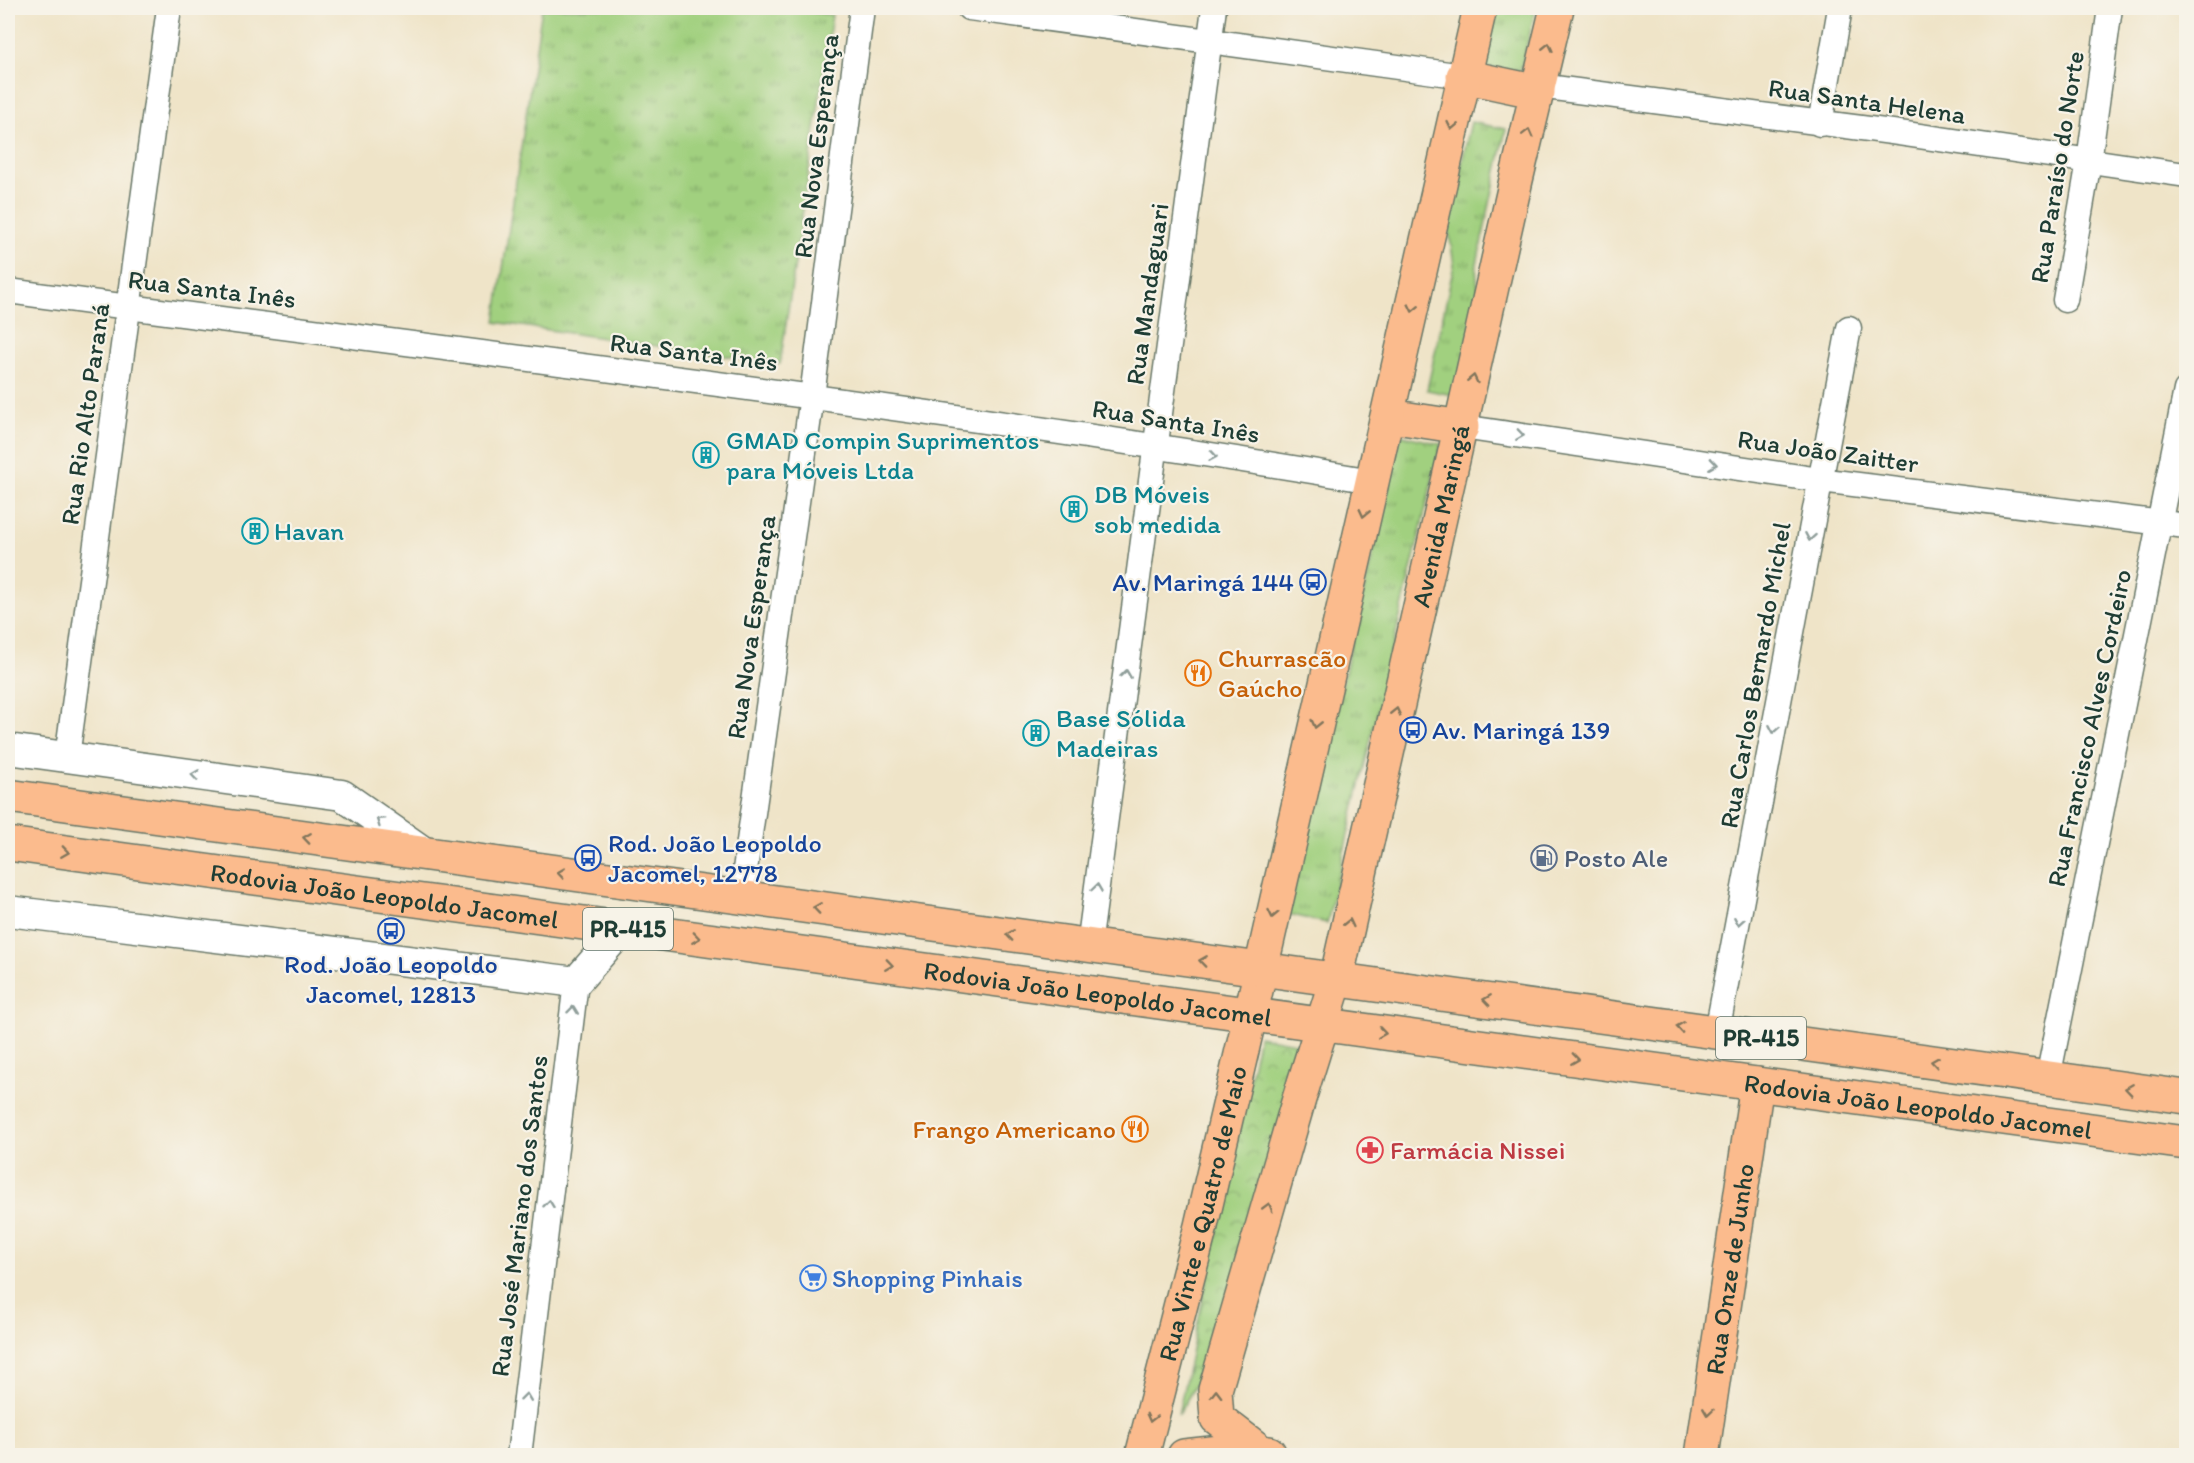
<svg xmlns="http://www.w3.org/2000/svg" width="2194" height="1463" font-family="Itim,sans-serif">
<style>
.grass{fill:url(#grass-tufts);stroke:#60865a;stroke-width:1.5}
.park{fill:url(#park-crowns);stroke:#60865a;stroke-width:1.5}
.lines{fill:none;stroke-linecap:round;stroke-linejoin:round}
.minor-casing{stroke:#687768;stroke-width:27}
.tertiary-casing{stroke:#687768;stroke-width:33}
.primary-casing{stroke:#687768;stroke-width:36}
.trunk-casing{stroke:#687768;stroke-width:36}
.minor{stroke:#fff;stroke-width:24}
.tertiary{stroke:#fff;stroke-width:30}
.primary{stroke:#fbbb8d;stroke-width:33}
.trunk{stroke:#fbbb8d;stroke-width:33}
.oneway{stroke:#82765c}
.oneway2{stroke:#8f9e9a}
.labels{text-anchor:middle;stroke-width:4.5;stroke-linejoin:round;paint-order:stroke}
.shield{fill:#f7f3e8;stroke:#60746a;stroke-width:1.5}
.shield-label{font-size:24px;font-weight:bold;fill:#1f3d34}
.street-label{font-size:26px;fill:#1f3d34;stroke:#f7f3e8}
.culture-label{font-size:26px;fill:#0d838f;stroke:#f7f3e8;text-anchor:start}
.transit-label{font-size:26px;fill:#164399;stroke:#f7f3e8;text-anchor:start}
.food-label{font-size:26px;fill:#c56008;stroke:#f7f3e8;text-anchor:start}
.service-label{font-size:26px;fill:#4e5e75;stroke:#f7f3e8;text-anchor:start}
.health-label{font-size:26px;fill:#be3a42;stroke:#f7f3e8;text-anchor:start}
.shop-label{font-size:26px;fill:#366cbe;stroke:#f7f3e8;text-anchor:start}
</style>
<defs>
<pattern id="grass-tufts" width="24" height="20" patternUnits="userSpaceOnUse" patternTransform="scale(1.5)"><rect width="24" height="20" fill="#a1d07f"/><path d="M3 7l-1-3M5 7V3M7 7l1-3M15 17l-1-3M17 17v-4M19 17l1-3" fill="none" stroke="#83aa69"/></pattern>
<pattern id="park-crowns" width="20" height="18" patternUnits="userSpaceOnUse" patternTransform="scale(1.5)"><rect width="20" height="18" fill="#a1d07f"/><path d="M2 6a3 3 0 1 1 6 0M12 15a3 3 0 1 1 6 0" fill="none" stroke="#83aa69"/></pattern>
</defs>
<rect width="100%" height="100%" fill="#f7f3e8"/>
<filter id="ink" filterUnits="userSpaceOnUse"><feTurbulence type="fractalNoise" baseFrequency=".0167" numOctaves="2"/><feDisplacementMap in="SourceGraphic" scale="12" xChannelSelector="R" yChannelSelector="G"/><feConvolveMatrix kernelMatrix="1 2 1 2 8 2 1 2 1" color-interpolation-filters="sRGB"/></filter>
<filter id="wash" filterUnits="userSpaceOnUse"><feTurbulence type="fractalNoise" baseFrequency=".008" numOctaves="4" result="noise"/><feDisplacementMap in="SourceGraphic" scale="24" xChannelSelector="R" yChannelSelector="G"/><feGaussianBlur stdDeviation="1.35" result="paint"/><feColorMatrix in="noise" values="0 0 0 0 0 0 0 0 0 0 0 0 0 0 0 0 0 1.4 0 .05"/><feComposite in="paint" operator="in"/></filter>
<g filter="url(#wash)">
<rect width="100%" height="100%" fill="#efe4c8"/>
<g class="grass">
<polygon points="542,8 784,8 832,15 780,364 495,322"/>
<polygon points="1493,8 1536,8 1520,72 1479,66"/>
<polygon points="1471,122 1506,129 1476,268 1479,299 1458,396 1427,390 1454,265 1448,225"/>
<polygon points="1401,435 1441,444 1327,923 1288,914"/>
</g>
<polygon class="park" points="1259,1036 1305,1045 1222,1339 1178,1415"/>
</g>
<g filter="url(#ink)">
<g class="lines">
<g class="minor-casing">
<g id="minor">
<polyline points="969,8 1463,76"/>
<polyline points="1539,86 1892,132 2186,175"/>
<polyline points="1820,124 1840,8"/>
<path d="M8,291c455,61 911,114 1364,190"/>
<polyline points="2065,300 2089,161 2110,8"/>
<polyline points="1462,427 1820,480 2186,526"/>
<polyline points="67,757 169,8"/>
<polyline points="741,898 812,396 862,8"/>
<polyline points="1089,946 1214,8"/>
<polyline points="1717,1032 1849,328"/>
<polyline points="2048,1078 2186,390"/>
<polyline points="519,1456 576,982"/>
</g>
</g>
<g class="tertiary-casing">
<g id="tertiary">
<polyline points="8,749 342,795 428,855"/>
<polyline points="8,911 576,982 623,928"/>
</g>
</g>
<g class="primary-casing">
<g id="primary">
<polyline points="1463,76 1538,92"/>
<polyline points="1389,416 1462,427"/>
<path id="s1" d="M1261,1452l-44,-34 -2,-28 84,-291 37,-119 180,-800 41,-172"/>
<path id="s2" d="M1142,1456l59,-230 60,-257 219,-961"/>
<polyline points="1184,1456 1230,1451 1269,1453"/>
<path id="s3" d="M1702,1456l55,-372"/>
</g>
</g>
<g class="trunk-casing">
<g id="trunk">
<polyline points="8,796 2186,1097"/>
<path id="s4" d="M8,844l2178,299"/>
</g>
</g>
<use href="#minor" class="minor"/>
<use href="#tertiary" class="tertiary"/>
<use href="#primary" class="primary"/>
<use href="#trunk" class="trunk"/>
</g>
<defs><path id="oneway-chevron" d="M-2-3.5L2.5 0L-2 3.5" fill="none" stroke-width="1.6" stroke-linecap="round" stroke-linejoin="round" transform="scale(1.5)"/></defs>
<g class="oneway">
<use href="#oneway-chevron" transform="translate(1548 47) rotate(-77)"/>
<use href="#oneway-chevron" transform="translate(1452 126) rotate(102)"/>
<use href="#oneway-chevron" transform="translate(1528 133) rotate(-76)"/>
<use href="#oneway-chevron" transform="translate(1413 308) rotate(102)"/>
<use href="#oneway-chevron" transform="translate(1473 379) rotate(-78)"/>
<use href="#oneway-chevron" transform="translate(1364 513) rotate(103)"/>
<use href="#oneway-chevron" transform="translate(1396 712) rotate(-77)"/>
<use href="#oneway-chevron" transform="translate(1316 724) rotate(103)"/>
<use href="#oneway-chevron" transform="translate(307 838) rotate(-172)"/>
<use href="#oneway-chevron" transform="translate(65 852) rotate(8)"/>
<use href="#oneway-chevron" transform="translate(561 873) rotate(-172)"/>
<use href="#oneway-chevron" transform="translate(817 908) rotate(-172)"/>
<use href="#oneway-chevron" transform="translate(1273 914) rotate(102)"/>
<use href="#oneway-chevron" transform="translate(1349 923) rotate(-77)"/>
<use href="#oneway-chevron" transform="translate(1010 935) rotate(-172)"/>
<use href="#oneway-chevron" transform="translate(696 938) rotate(8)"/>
<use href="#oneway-chevron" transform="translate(1203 961) rotate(-172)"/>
<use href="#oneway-chevron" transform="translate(889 965) rotate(8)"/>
<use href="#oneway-chevron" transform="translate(1487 1000) rotate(-172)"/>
<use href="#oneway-chevron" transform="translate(1680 1027) rotate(-172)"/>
<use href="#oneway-chevron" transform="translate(1382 1033) rotate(8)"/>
<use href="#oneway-chevron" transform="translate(1575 1059) rotate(8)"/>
<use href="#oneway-chevron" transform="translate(1935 1062) rotate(-172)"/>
<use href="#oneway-chevron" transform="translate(2129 1089) rotate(-172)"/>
<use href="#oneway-chevron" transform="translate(1268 1207) rotate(-74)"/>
<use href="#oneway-chevron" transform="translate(1216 1394) rotate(-89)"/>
<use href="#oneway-chevron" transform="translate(1708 1412) rotate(98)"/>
<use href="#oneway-chevron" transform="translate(1151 1418) rotate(104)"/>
</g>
<g class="oneway2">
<use href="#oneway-chevron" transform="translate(1520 435) rotate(8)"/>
<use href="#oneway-chevron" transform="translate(1213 456) rotate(9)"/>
<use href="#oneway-chevron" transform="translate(1713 464) rotate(8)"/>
<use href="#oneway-chevron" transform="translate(1810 537) rotate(100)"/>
<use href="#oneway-chevron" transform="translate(1126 674) rotate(-82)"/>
<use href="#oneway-chevron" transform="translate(1774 729) rotate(100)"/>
<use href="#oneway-chevron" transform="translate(195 775) rotate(-172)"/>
<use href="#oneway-chevron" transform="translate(380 821) rotate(-145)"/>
<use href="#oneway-chevron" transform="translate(1097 888) rotate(-82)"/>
<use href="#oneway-chevron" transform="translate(1739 921) rotate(100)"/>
<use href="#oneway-chevron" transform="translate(573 1010) rotate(-83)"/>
<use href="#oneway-chevron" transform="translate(549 1204) rotate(-83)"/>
<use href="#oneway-chevron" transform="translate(526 1397) rotate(-83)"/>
</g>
</g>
<defs>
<g id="building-ring" transform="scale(1.35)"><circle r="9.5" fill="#f7f3e8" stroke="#0f9aa8" stroke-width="1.5"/><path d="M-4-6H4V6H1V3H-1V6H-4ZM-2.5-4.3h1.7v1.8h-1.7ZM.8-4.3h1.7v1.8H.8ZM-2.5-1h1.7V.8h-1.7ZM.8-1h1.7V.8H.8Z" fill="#0f9aa8"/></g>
<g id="bus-ring" transform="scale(1.35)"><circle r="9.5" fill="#f7f3e8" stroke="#1a4fb4" stroke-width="1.5"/><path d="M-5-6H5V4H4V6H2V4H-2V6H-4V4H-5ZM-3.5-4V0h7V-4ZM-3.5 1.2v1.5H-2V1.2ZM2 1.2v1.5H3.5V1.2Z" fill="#1a4fb4"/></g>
<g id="restaurant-ring" transform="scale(1.35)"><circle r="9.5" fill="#f7f3e8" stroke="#e8710a" stroke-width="1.5"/><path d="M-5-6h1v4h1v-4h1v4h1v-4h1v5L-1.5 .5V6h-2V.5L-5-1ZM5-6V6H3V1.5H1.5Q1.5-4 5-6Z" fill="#e8710a"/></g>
<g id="fuel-ring" transform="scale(1.35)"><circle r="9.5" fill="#f7f3e8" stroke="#5c6f8a" stroke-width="1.5"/><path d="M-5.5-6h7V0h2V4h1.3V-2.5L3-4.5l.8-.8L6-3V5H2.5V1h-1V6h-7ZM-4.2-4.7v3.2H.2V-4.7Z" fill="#5c6f8a"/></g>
<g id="pharmacy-ring" transform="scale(1.35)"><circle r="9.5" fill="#f7f3e8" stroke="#e0444e" stroke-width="1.5"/><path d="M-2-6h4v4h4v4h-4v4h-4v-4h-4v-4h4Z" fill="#e0444e"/></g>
<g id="supermarket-ring" transform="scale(1.35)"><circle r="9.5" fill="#f7f3e8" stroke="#3f7fe0" stroke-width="1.5"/><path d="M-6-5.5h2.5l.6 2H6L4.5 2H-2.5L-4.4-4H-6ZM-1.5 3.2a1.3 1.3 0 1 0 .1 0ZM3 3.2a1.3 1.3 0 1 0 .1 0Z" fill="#3f7fe0"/></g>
</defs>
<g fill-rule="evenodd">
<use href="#building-ring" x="706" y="455"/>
<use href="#building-ring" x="1074" y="509"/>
<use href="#building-ring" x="255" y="531"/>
<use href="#bus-ring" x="1313" y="582"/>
<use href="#restaurant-ring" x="1198" y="673"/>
<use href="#bus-ring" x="1413" y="730"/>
<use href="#building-ring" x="1036" y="733"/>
<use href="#bus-ring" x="588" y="858"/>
<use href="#fuel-ring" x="1544" y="858"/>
<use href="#bus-ring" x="391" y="931"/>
<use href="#restaurant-ring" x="1135" y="1129"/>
<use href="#pharmacy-ring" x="1370" y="1150"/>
<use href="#supermarket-ring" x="813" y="1278"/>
</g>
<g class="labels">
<g class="shield">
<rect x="583" y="908" width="90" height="42" rx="4.5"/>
<rect x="1716" y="1017" width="90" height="42" rx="4.5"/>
</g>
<g class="shield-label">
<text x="628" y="937">PR-415</text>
<text x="1761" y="1046">PR-415</text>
</g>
<g class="street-label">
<text transform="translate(1867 101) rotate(8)" y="9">Rua Santa Helena</text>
<text transform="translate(816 146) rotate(-83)" y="9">Rua Nova Esperança</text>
<text transform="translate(2057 167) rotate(-81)" y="9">Rua Paraíso do Norte</text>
<text transform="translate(212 289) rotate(7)" y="9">Rua Santa Inês</text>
<text transform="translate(1147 294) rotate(-82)" y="9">Rua Mandaguari</text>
<text transform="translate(694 352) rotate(7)" y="9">Rua Santa Inês</text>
<text transform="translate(85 414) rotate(-82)" y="9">Rua Rio Alto Paraná</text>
<text transform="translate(1176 421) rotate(9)" y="9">Rua Santa Inês</text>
<text transform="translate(1828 451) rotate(8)" y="9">Rua João Zaitter</text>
<text dy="9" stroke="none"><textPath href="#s1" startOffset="987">Avenida Maringá</textPath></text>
<text transform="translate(751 627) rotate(-82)" y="9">Rua Nova Esperança</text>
<text transform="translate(1755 675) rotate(-80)" y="9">Rua Carlos Bernardo Michel</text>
<text transform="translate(2089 728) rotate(-78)" y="9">Rua Francisco Alves Cordeiro</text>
<text dy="9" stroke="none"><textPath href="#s4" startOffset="380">Rodovia João Leopoldo Jacomel</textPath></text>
<text dy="9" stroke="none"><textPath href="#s4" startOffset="1100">Rodovia João Leopoldo Jacomel</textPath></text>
<text dy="9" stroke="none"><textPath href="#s4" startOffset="1928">Rodovia João Leopoldo Jacomel</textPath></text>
<text dy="9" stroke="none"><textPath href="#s2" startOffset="250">Rua Vinte e Quatro de Maio</textPath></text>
<text transform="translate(519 1216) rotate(-83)" y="9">Rua José Mariano dos Santos</text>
<text dy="9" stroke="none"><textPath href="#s3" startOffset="189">Rua Onze de Junho</textPath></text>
</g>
<g class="culture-label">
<text x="726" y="449">GMAD Compin Suprimentos<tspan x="726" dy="30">para Móveis Ltda</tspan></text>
<text x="1094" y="503">DB Móveis<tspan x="1094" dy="30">sob medida</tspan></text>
<text x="274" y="540">Havan</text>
<text x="1056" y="727">Base Sólida<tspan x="1056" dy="30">Madeiras</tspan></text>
</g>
<g class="transit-label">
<text x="1294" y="591" text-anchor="end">Av. Maringá 144</text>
<text x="1432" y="739">Av. Maringá 139</text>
<text x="608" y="852">Rod. João Leopoldo<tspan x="608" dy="30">Jacomel, 12778</tspan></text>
<text x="391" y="973" text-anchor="middle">Rod. João Leopoldo<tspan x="391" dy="30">Jacomel, 12813</tspan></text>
</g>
<g class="food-label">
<text x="1218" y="667">Churrascão<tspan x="1218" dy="30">Gaúcho</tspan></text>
<text x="1116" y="1138" text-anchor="end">Frango Americano</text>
</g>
<g class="service-label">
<text x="1564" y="867">Posto Ale</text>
</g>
<g class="health-label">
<text x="1390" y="1159">Farmácia Nissei</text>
</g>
<g class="shop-label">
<text x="832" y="1287">Shopping Pinhais</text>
</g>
</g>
<rect width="2194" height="1463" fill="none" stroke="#f7f3e8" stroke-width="30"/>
</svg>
